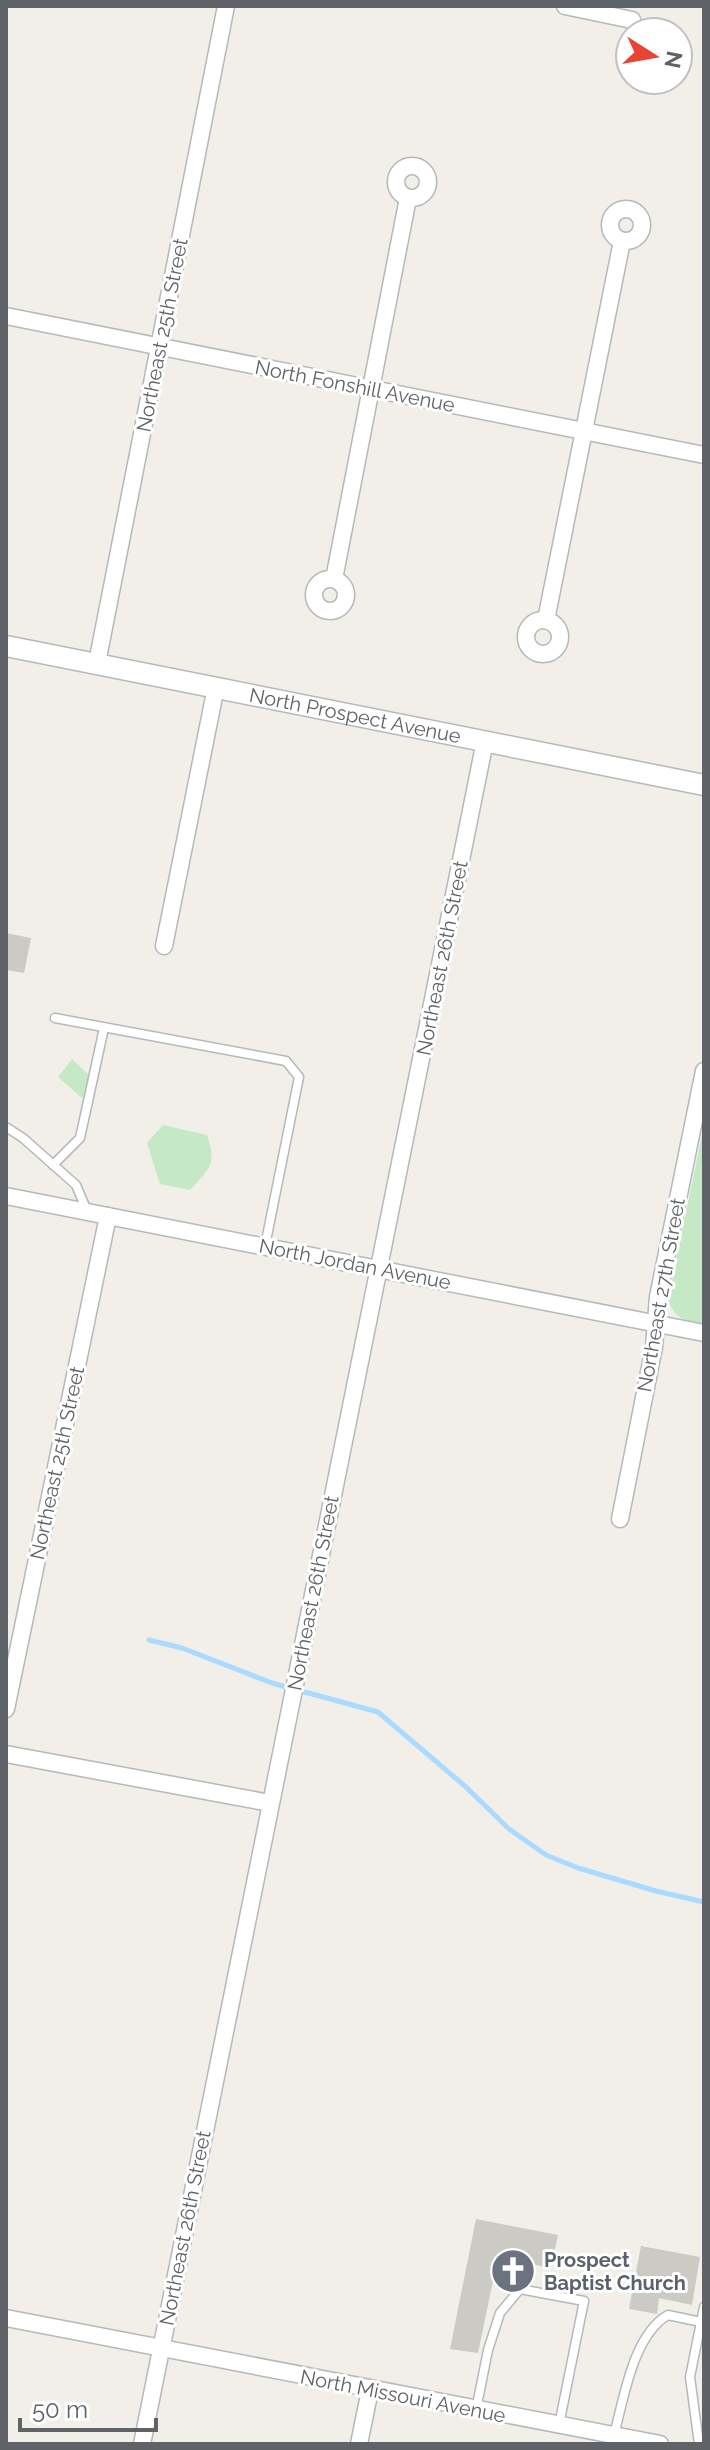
<svg xmlns="http://www.w3.org/2000/svg" width="710" height="2450" font-family="Raleway,sans-serif">
<style>
.green{fill:#c5e8c5}
.lines{fill:none;stroke-linecap:round;stroke-linejoin:round}
.stream{stroke:#aadaff;stroke-width:5}
.building{fill:#cccac5}
.service-casing{stroke:#b5b8bc;stroke-width:11}
.minor-casing{stroke:#b5b8bc;stroke-width:19}
.tertiary-casing{stroke:#b5b8bc;stroke-width:23}
.service{stroke:#fff;stroke-width:8}
.minor{stroke:#fff;stroke-width:16}
.tertiary{stroke:#fff;stroke-width:20}
.labels{text-anchor:middle;stroke-width:6;stroke-linejoin:round;paint-order:stroke}
.street-label{font-size:20px;fill:#5f6368;stroke:#fff}
.worship-label{font-size:20px;font-weight:bold;fill:#5b616d;stroke:#fff;text-anchor:start}
</style>
<rect width="100%" height="100%" fill="#f1efe8"/>
<g class="green">
<polygon points="72,1059 95,1081 82,1098 58,1077"/>
<path d="M163,1125l44,10c10,30 3,33 -17,55l-30,-6 -13,-41z"/>
<path d="M704,1125v200c-19,-4 -29,-6 -36,-25z"/>
</g>
<g class="lines">
<polyline class="stream" points="149,1640 182,1648 272,1683 378,1712 466,1787 509,1829 546,1855 578,1868 656,1891 704,1902"/>
</g>
<g class="building">
<polygon points="6,933 31,938 24,973 6,970"/>
<polygon points="476,2219 558,2235 551,2268 498,2257 478,2353 450,2349"/>
<polygon points="641,2246 700,2257 692,2305 659,2298 657,2314 629,2309"/>
</g>
<g class="lines">
<g class="service-casing">
<g id="service">
<polyline points="55,1018 286,1061 299,1077 265,1246"/>
<polyline points="6,1127 23,1138 76,1185 87,1211"/>
<polyline points="53,1165 80,1138 104,1028"/>
<polyline points="476,2410 488,2350 500,2313 520,2289 584,2301 559,2425"/>
<path d="M614,2435c10,-37 19,-100 54,-120l33,7"/>
<polyline points="699,2444 690,2377 704,2307"/>
</g>
</g>
<g class="minor-casing">
<g id="minor">
<polyline points="565,6 632,20"/>
<circle cx="412" cy="182" r="16"/>
<circle cx="626" cy="225" r="16"/>
<polyline points="6,316 704,455"/>
<circle cx="330" cy="595" r="16"/>
<polyline points="334,579 408,198"/>
<polyline points="546,620 622,241"/>
<circle cx="543" cy="637" r="17"/>
<polyline points="97,663 226,6"/>
<polyline points="164,946 216,687"/>
<polyline points="6,1196 704,1333"/>
<polyline points="620,1519 654,1347 658,1297 704,1071"/>
<polyline points="6,1709 108,1216"/>
<polyline points="6,1754 270,1803"/>
<polyline points="6,2318 660,2444"/>
<polyline points="142,2444 485,741"/>
<polyline points="359,2444 370,2390"/>
</g>
</g>
<g class="tertiary-casing">
<g id="tertiary">
<path id="s1" d="M6,646l698,139"/>
</g>
</g>
<use href="#service" class="service"/>
<use href="#minor" class="minor"/>
<use href="#tertiary" class="tertiary"/>
</g>
<defs>
<g id="church-disc" transform="scale(2.3)"><circle r="9.5" fill="#6b7280" stroke="#fff"/><path d="M-1.2-6h2.4v3.5h3.3v2.4h-3.3V6h-2.4V-.1h-3.3v-2.4h3.3Z" fill="#fff"/></g>
</defs>
<g fill-rule="evenodd">
<use href="#church-disc" x="513" y="2271"/>
</g>
<g class="labels">
<g class="street-label">
<text transform="translate(162 335) rotate(-79)" y="7">Northeast 25th Street</text>
<text transform="translate(355 386) rotate(11)" y="7">North Fonshill Avenue</text>
<text dy="7" stroke="none"><textPath href="#s1" startOffset="356">North Prospect Avenue</textPath></text>
<text transform="translate(442 958) rotate(-79)" y="7">Northeast 26th Street</text>
<text transform="translate(355 1264) rotate(11)" y="7">North Jordan Avenue</text>
<text transform="translate(661 1295) rotate(-80)" y="7">Northeast 27th Street</text>
<text transform="translate(57 1463) rotate(-78)" y="7">Northeast 25th Street</text>
<text transform="translate(313 1593) rotate(-79)" y="7">Northeast 26th Street</text>
<text transform="translate(185 2228) rotate(-79)" y="7">Northeast 26th Street</text>
<text transform="translate(403 2396) rotate(11)" y="7">North Missouri Avenue</text>
</g>
<g class="worship-label">
<text x="544" y="2267">Prospect<tspan x="544" dy="23">Baptist Church</tspan></text>
</g>
</g>
<rect width="710" height="2450" fill="none" stroke="#5f6368" stroke-width="16"/>
<g transform="translate(654 56) rotate(101)"><circle r="38" fill="#ffffff" stroke="#bfc1c3" stroke-width="2"/>
<path d="M0-6L14 30L0 20L-14 30Z" fill="#ea4335"/>
<text y="-12" font-size="22" font-weight="bold" text-anchor="middle" fill="#5f6368">N</text>
</g>
<path d="M20 2418v12h136v-12" fill="none" stroke="#5f6368" stroke-width="4"/>
<text x="32" y="2418" font-size="24" fill="#5f6368" stroke="#ffffff" stroke-width="6" paint-order="stroke">50 m</text>
</svg>
